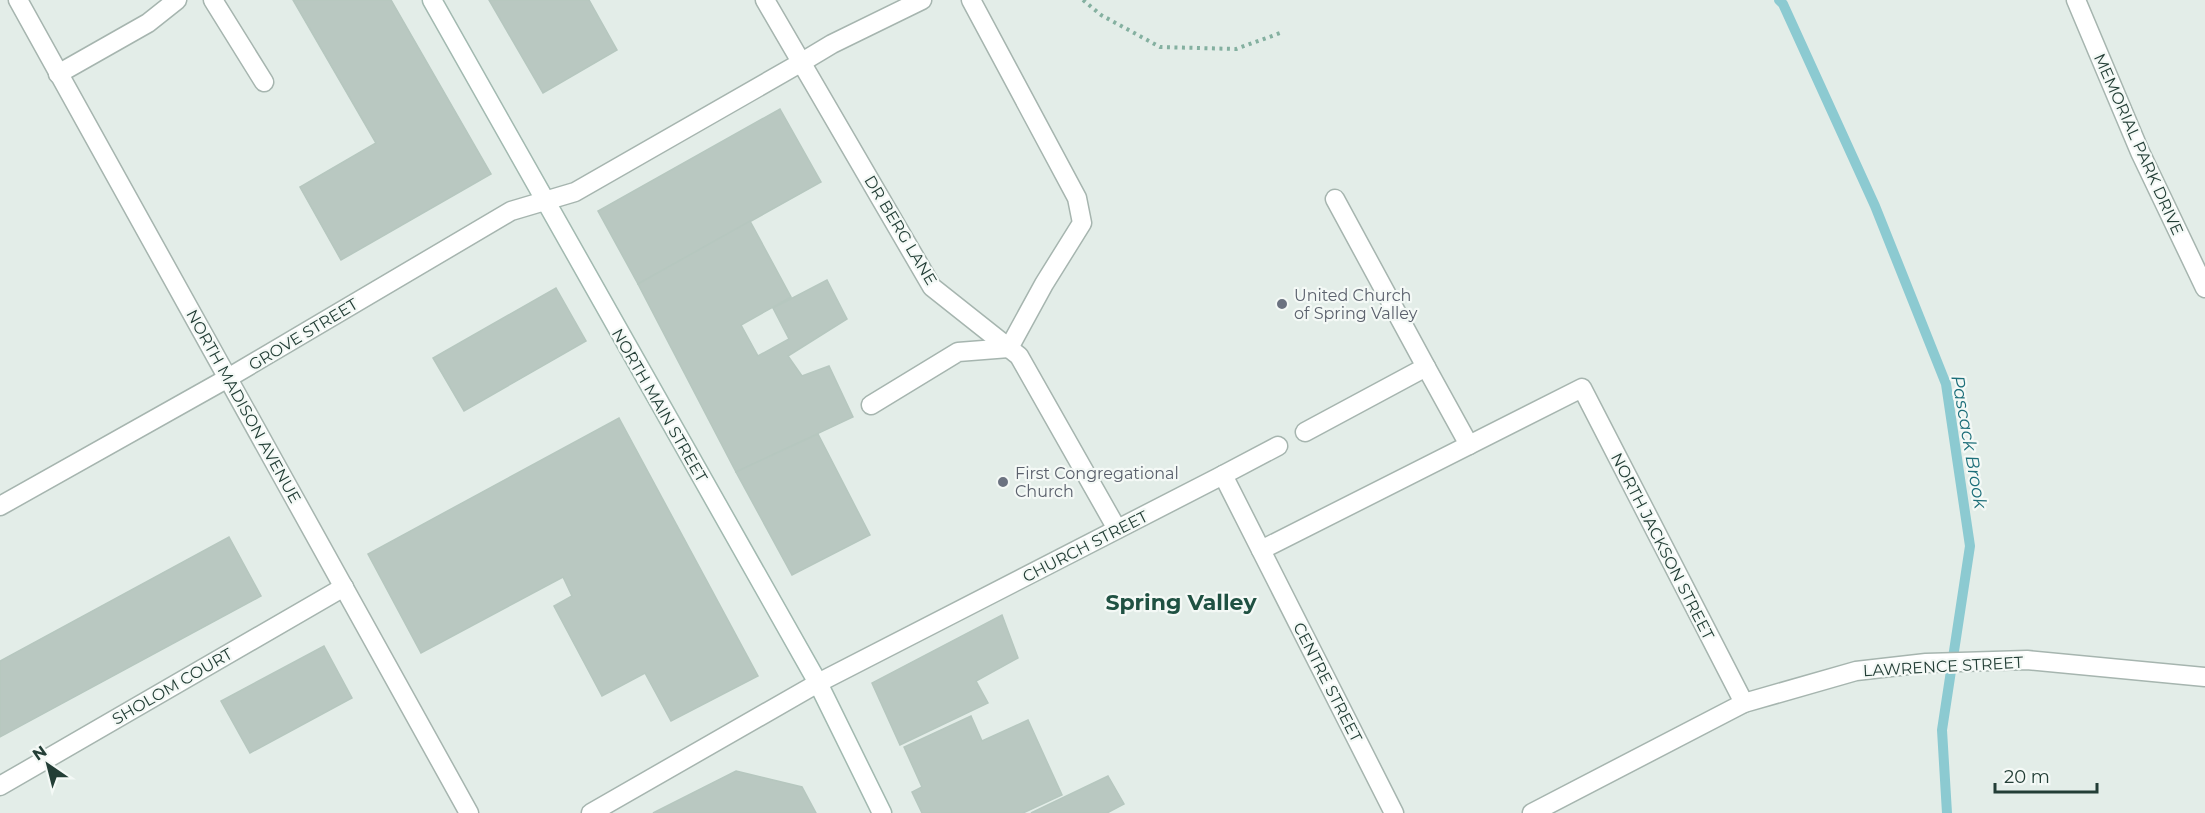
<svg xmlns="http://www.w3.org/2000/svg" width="2205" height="813" font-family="Montserrat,sans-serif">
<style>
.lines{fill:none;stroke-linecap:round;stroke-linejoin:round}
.stream{stroke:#8ccad1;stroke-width:10}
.building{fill:#b9c8c1;stroke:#b6c7bf;stroke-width:1.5}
.service-casing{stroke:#a6b5af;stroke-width:21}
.minor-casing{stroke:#a6b5af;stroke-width:21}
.secondary-casing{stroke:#a2b9b0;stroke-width:21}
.path{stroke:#84b0a0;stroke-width:4;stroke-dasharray:3 4.5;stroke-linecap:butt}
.service{stroke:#fff;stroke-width:18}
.minor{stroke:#fff;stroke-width:18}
.secondary{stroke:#fff;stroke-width:18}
.worship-dot{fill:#6b7280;stroke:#f4f9f6;stroke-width:2}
.labels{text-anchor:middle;stroke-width:4.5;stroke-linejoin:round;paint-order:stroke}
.street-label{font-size:16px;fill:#233e36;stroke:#f4f9f6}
.worship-label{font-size:16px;fill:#5b616d;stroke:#f4f9f6;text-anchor:start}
.water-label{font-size:18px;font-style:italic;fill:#1d6f7a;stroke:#f4f9f6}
.district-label{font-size:22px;font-weight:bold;fill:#1f5142;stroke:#f4f9f6}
</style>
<rect width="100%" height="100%" fill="#e3ede8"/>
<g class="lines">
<polyline class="stream" points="1779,0 1783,4 1875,206 1946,384 1970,546 1942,730 1947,813"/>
</g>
<g class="building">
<polygon points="293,0 391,0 491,174 341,260 300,187 376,143"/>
<polygon points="489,0 589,0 617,50 543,93"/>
<polygon points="780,109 821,182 638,284 598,211"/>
<polygon points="750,221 791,297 741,325 758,356 789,339 773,308 827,280 847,319 788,356 802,376 829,366 853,417 736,472 638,284"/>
<polygon points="556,288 586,341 464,411 433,358"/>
<polygon points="619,418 758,676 671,721 645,673 602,696 554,606 572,596 563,577 421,653 368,554"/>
<polygon points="818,434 870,535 792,575 736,472"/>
<polygon points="229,537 261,596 0,737 0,661"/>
<polygon points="1002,615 1018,658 976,681 988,703 900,745 872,683"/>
<polygon points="324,646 352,698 250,753 221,701"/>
<polygon points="971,716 982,741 1028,720 1062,795 1023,813 922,813 912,792 922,787 904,747"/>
<polygon points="736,771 802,787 816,813 653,813"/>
<polygon points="1108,776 1124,804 1107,813 1031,813"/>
</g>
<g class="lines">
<g class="service-casing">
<g id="service">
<polyline points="213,0 264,82"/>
<polyline points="802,62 832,44 922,0"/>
<polyline points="58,74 148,23 177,0"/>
<polyline points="1426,367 1469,445"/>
<polyline points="871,405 958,352 1009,348 1044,284 1082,223 1077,198 971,0"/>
<polyline points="1305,432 1426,367 1335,199"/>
<polyline points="1223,475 1278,446"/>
</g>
</g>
<g class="minor-casing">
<g id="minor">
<polyline points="18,0 469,813"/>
<polyline points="765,0 932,287 1019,356 1117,529"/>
<polyline points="2076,0 2140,152 2205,288"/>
<polyline points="0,506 228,378 511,211 575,192 802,62"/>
<polyline points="1261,550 1582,388 1744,703"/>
<polyline points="0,786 344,587"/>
<polyline points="591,813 818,683 1223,475 1394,813"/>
<polyline points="1532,813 1744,703 1856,671 1926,663 2027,660 2205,677"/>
</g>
</g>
<g class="secondary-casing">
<polyline id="secondary" points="432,0 818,683 882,813"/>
</g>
<polyline class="path" points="1083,0 1101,15 1160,47 1236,49 1283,32"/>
<use href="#service" class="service"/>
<use href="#minor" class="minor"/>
<use href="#secondary" class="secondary"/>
</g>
<g class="worship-dot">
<circle cx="1282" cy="304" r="6"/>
<circle cx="1003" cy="482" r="6"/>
</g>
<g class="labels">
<g class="street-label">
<text transform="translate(2139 144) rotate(66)" y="6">MEMORIAL PARK DRIVE</text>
<text transform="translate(901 230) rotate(59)" y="6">DR BERG LANE</text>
<text transform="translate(303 334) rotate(-31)" y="6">GROVE STREET</text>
<text transform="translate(660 405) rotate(60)" y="6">NORTH MAIN STREET</text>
<text transform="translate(244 406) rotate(61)" y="6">NORTH MADISON AVENUE</text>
<text transform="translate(1085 546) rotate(-27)" y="6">CHURCH STREET</text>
<text transform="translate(1663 546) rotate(63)" y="6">NORTH JACKSON STREET</text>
<text transform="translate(1943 666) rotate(-3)" y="6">LAWRENCE STREET</text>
<text transform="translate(1328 682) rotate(63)" y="6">CENTRE STREET</text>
<text transform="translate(172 686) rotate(-30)" y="6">SHOLOM COURT</text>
</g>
<g class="worship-label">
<text x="1294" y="301">United Church<tspan x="1294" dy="18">of Spring Valley</tspan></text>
<text x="1015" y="479">First Congregational<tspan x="1015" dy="18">Church</tspan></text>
</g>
<g class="water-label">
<text transform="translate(1969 442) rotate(80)" y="6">Pascack Brook</text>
</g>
<g class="district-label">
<text x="1181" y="610">Spring Valley</text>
</g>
</g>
<g transform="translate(48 765) rotate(325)" stroke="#f4f9f6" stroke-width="4.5" paint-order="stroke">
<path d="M0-4.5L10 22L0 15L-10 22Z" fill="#233e36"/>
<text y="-9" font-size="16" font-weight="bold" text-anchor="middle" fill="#233e36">N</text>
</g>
<path d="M1995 783v9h102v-9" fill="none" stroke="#233e36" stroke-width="3"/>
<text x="2004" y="783" font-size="18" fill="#233e36" stroke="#f4f9f6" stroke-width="4.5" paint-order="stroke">20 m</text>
</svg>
